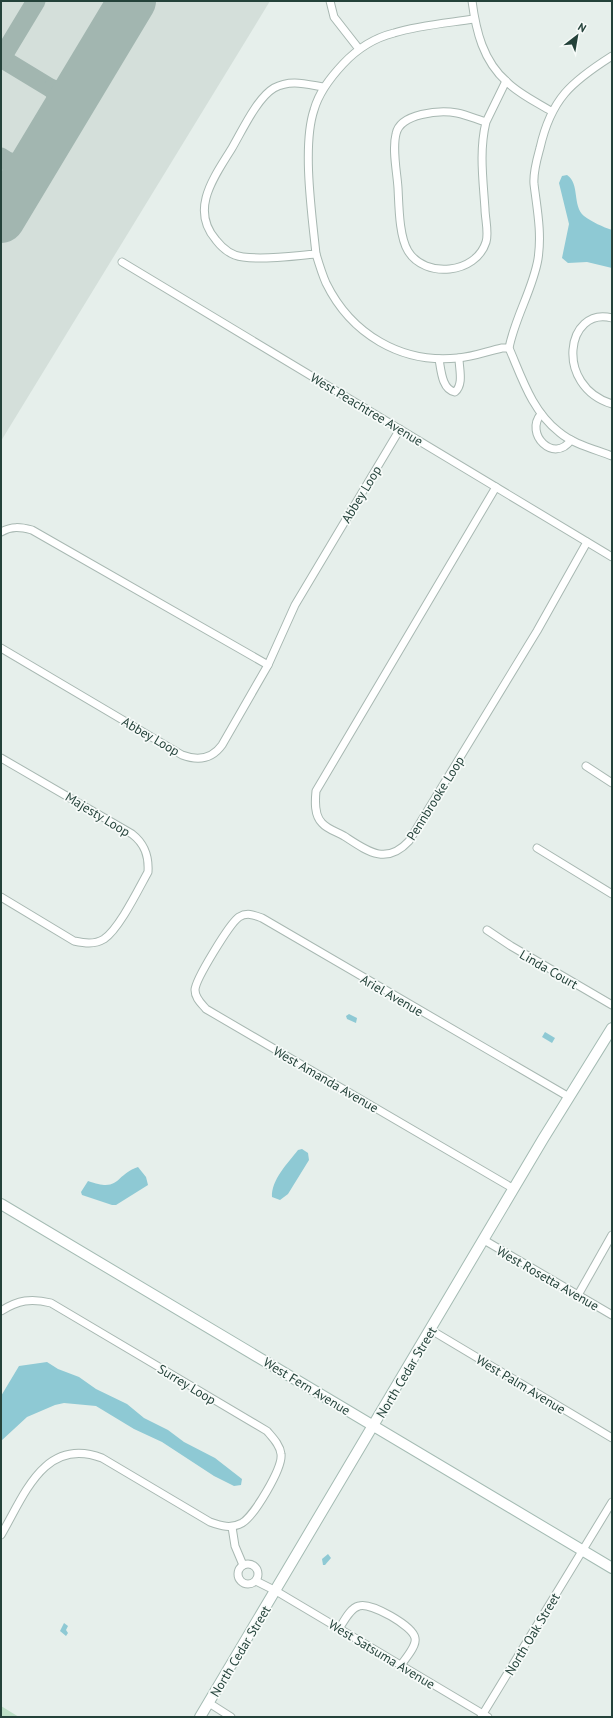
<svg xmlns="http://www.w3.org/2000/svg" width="613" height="1718" font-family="'PT Sans',sans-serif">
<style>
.built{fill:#d4dfda}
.green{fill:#bfe0c8}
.water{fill:#8ec9d4}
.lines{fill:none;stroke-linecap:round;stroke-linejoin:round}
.taxiway{stroke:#a2b6b0;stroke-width:19}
.runway{stroke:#a2b6b0;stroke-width:48}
.street-casing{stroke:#a8b8b2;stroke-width:9}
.secondary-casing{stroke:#a4bbb3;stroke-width:12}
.street{stroke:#fff;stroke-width:7}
.secondary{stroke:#fff;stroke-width:10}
.labels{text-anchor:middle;stroke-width:3.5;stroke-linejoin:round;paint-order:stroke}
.street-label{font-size:13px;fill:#24423a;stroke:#f7fbf9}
</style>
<rect width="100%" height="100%" fill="#e6efeb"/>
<polygon class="built" points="1,1 270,1 1,441"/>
<polygon class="green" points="1,1706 19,1717 1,1717"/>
<g class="water">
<path d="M567,175c13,8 5,31 17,41 8,6 19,11 28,14v38l-25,-6 -19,1 -6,-5 7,-34 -10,-41 3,-7z"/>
<polygon points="349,1014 357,1018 356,1023 347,1019 346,1016"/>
<polygon points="545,1032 555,1038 552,1043 542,1037"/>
<path d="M302,1149l6,4 1,7 -21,34 -8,6 -8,-3c-1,-17 16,-34 26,-47z"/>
<path d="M138,1167l8,10 2,8 -32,20h-4l-30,-10 -1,-3 7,-11c33,12 26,-6 50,-14z"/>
<polygon points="47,1362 58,1369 79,1377 96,1389 127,1404 144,1418 168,1430 184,1442 215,1458 242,1479 241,1485 234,1486 214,1476 162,1442 134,1429 96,1406 64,1403 55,1405 27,1417 1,1441 1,1396 19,1366"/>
<polygon points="328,1554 331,1558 325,1565 323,1565 322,1559"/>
<polygon points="64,1623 68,1626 66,1630 68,1633 66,1636 60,1631"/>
</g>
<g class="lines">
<g class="taxiway">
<path d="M1,58l51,31c9,9 10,18 8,31"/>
<polyline points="1,59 36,1"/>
<polyline points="52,89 65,91 82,84"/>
<path d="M1,157c13,7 16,17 18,32"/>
<polyline points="10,162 17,163 39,157"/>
</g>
<polyline class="runway" points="1,219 132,1"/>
<g class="street-casing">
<g id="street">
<polyline points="330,1 334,17 359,49"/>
<path d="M472,1c4,30 11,60 35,81 12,12 29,20 44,29"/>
<path d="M612,56c-41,26 -61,43 -72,92 -3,11 -7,24 -6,36 3,25 8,49 4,75 -5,30 -23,58 -29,89 13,30 23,63 50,84 14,12 35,17 53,24"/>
<path d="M323,87c-17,-3 -33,-8 -49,1 -17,10 -32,43 -42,60 -17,28 -43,61 -16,92 7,9 16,16 27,17 24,3 49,-1 73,-3 -4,-39 -14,-108 -2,-144 5,-18 16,-32 29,-46 14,-15 31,-26 51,-31 26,-8 54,-10 80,-14"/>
<path d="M486,122c-7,29 -3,57 -1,87 0,9 4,24 1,33 -10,32 -61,37 -78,9 -9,-15 -9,-45 -10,-63 -1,-16 -6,-38 -2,-54 4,-21 44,-24 61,-21 10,2 19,6 29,9l20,-41"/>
<path d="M316,254c3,10 6,20 10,29 25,51 75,81 132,75 15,-1 30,-7 44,-10h7"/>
<polyline points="122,262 612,557"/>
<path d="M612,318c-46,-12 -58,68 0,86"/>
<path d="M439,359c2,11 3,31 16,33 9,-8 4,-23 4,-34"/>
<path d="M541,414c-17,20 13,50 30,26"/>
<path d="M496,487l-180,304c-1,10 -2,24 6,32 5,6 15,9 22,13 23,15 42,30 65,5l128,-210 50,-89"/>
<path d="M1,532c11,-6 19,-5 31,-2l236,135"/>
<path d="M1,648l181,107c16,6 30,4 40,-10l46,-80 27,-60 105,-176"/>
<path d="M1,758l131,76c13,10 17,22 16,38 -10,18 -29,57 -44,67 -10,6 -20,4 -30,2l-73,-44"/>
<polyline points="586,766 612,783"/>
<polyline points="537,848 612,894"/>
<polyline points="487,930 511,946 612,1005"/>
<path d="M514,1189l-308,-180c-5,-6 -11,-11 -11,-19 0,-10 35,-67 44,-73 8,-5 15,-2 23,1l307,179"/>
<polyline points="484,1240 612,1315"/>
<polyline points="578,1295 612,1235"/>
<path d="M1,1311c17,-11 30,-13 50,-8l216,128c6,7 13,14 14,23 2,14 -27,62 -39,69 -11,6 -21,3 -32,-1l-108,-64c-58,-22 -78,38 -101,77"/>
<polyline points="431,1330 612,1438"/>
<polyline points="232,1527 235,1546 243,1565"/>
<circle cx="248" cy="1574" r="10"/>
<polyline points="256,1581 276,1591 488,1717"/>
<path d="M339,1629c5,-8 11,-21 20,-23 12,-4 54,20 56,32 2,8 -10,21 -14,27"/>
<polyline points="209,1703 231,1717"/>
<polyline points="481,1717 612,1502"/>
</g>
</g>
<g class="secondary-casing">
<g id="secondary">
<polyline points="1,1204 612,1568"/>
<polyline points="200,1717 543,1139 612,1028"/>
</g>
</g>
<use href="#street" class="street"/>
<use href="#secondary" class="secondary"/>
</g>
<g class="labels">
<g class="street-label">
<text transform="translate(367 409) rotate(31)" y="5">West Peachtree Avenue</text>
<text transform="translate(361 494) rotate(-59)" y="5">Abbey Loop</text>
<text transform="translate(151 736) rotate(30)" y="5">Abbey Loop</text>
<text transform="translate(435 798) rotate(-58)" y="5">Pennbrooke Loop</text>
<text transform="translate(98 814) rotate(31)" y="5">Majesty Loop</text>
<text transform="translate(549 969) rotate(30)" y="5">Linda Court</text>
<text transform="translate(392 995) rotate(30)" y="5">Ariel Avenue</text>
<text transform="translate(326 1079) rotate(30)" y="5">West Amanda Avenue</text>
<text transform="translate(548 1278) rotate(30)" y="5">West Rosetta Avenue</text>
<text transform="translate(406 1372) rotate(-59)" y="5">North Cedar Street</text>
<text transform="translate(187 1384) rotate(31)" y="5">Surrey Loop</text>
<text transform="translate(521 1384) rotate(31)" y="5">West Palm Avenue</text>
<text transform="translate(307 1386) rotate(31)" y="5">West Fern Avenue</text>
<text transform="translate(532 1634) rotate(-59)" y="5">North Oak Street</text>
<text transform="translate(240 1651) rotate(-59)" y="5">North Cedar Street</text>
<text transform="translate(382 1654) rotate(31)" y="5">West Satsuma Avenue</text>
</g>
</g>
<rect width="613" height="1718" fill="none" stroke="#24423a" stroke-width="4"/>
<g transform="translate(577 36) rotate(31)" stroke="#f7fbf9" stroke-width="3" paint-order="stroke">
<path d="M0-3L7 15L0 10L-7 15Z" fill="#24423a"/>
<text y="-6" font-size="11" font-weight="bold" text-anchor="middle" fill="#24423a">N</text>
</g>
</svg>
